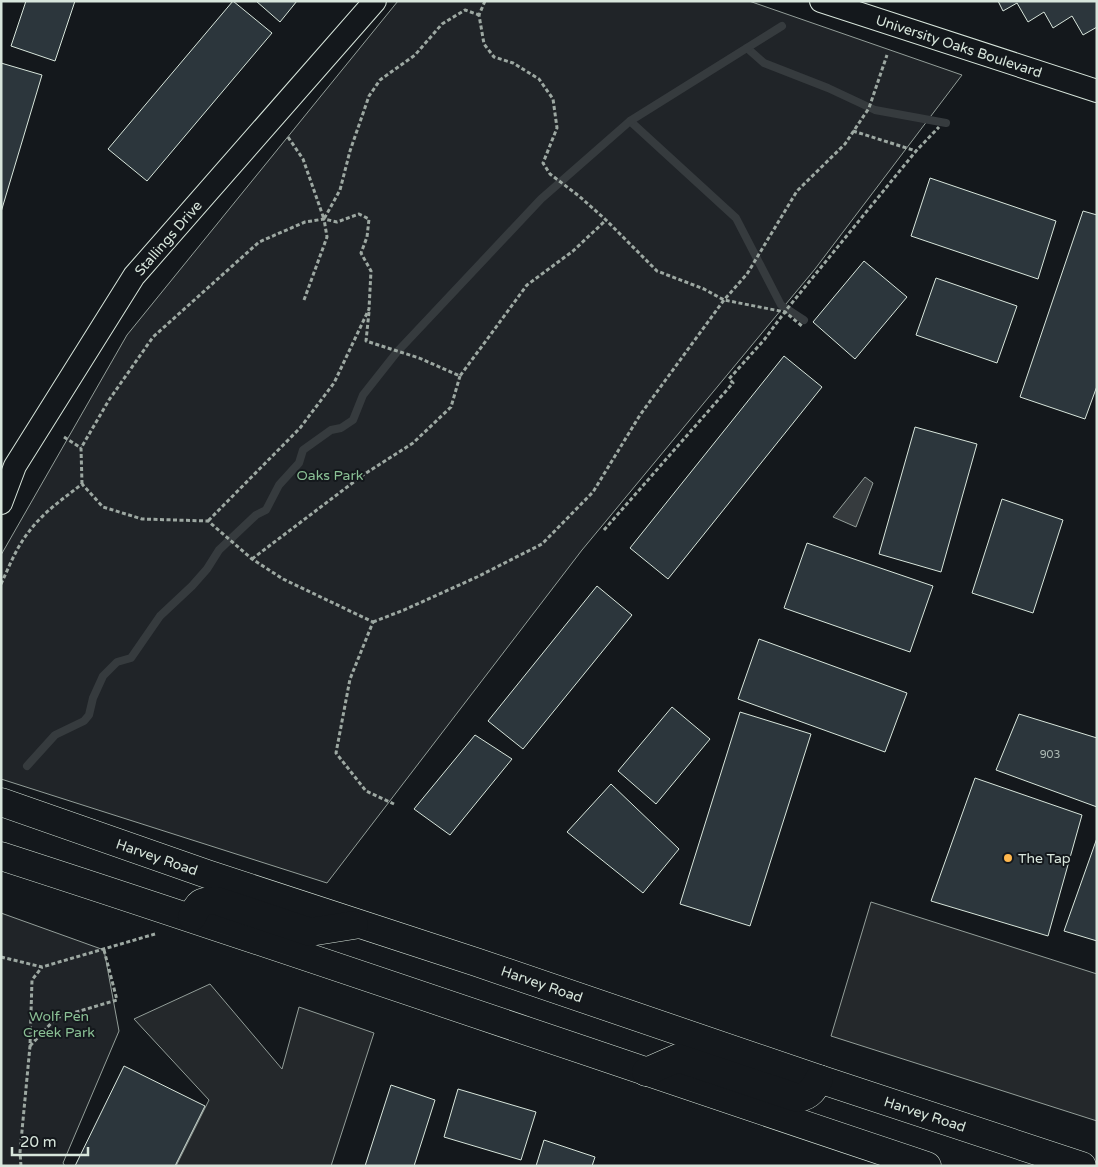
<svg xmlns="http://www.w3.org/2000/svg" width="1098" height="1167" font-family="'Varela Round',sans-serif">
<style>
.green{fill:#202428;stroke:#939e99}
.parking{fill:#24282b;stroke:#939e99}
.water{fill:#363b3e;stroke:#939e99}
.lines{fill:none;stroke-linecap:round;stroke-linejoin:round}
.stream{stroke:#363b3e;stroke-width:8}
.building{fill:#2c363c;stroke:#d8e6dc}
.street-casing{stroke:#d8e6dc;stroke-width:24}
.secondary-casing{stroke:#d8e6dc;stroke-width:29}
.path{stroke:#9da8a2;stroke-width:3;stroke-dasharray:4 2.5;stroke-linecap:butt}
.street{stroke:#14181c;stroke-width:22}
.secondary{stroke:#14181c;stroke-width:28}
.poi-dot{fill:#ffb74d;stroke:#14181c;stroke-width:2}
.labels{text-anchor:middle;stroke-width:4;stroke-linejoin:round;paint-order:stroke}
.number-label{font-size:11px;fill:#adbab4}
.street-label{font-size:14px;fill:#d8e6dc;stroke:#14181c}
.park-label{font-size:14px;fill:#8ac095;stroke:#14181c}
.poi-label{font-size:14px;fill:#d8e6dc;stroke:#14181c;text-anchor:start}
</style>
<rect width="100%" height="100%" fill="#14181c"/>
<g class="green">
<polygon points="398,1 749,1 962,75 815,269 582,550 327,883 1,779 1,555 127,335"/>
<polygon points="1,913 104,950 119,1031 63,1163 65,1166 1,1166"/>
</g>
<g class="parking">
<polygon points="871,902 1097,974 1097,1121 831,1036"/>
<polygon points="210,984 282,1069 299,1007 374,1033 331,1166 176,1166 209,1100 134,1019"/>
</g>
<polygon class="water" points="865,477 873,483 856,527 833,517"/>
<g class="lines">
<g class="stream">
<polyline points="747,48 764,63 828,88 875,110 946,123"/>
<polyline points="630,121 736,218 781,305 804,320"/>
<polyline points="27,766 55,735 84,721 89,715 93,698 103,676 117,662 131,658 160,616 192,586 207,569 219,550 256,515 266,510 279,485 299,463 303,450 331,430 341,428 353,420 363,395 397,352 541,199 630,121 782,26"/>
</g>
</g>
<g class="building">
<polygon points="26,1 75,1 55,61 11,46"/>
<polygon points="233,1 272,33 147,181 108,149"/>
<polygon points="256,1 297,1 280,22"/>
<polygon points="998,1 1097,1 1097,27 1083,35 1072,16 1053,28 1044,12 1028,22 1017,3 1003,11"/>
<polygon points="1,63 42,75 1,212"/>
<polygon points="930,178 1056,221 1038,279 911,236"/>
<polygon points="1083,211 1097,215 1097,386 1085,419 1020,397"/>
<polygon points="864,261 907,297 855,359 813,322"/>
<polygon points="936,278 1017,306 997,363 916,335"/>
<polygon points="784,356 822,387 668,579 630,548"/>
<polygon points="915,427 977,444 941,572 879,554"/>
<polygon points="1002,499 1063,520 1033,613 972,593"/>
<polygon points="807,543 933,586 910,652 784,608"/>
<polygon points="597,586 632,615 523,749 488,721"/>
<polygon points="759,639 907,693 885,752 738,699"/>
<polygon points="672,707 710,739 656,804 618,771"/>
<polygon points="740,712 811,734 750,926 680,904"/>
<polygon points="1019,714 1097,738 1097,807 996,770"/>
<polygon points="475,735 512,759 450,835 414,809"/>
<polygon points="975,778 1082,815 1048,936 931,901"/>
<polygon points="611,784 679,849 643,893 567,832"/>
<polygon points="1097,838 1097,941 1064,931"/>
<polygon points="124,1066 205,1106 175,1166 75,1166"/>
<polygon points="391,1085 435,1100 414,1166 365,1166"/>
<polygon points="458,1089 536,1112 521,1160 444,1137"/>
<polygon points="544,1140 595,1157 592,1166 536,1166"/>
</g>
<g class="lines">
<g class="street-casing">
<g id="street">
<polyline points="821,1 1097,91"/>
<polyline points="1,503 15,466 134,276 375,1"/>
</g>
</g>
<g class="secondary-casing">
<g id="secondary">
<polyline points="1,802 207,874 476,962 819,1079 1082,1166"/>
<path d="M1,856c310,100 617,207 926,310"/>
<path d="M192,917c7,-14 8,-17 25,-16l93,31 44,-7"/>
<path d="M646,1072l32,-14 120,40c12,-2 16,-9 21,-19"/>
</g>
</g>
<g class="path">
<polyline points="485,1 479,15 484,44 494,57 513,63 539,79 553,99 557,128 543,163 550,174 579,196 606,220 657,271 704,289 724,300 785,312 802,326"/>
<polyline points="853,131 916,151"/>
<polyline points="288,137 303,159 324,219 340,190 350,151 369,96 380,80 415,55 442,24 465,10 479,15"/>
<polyline points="304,300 327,237 324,219"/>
<polyline points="369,312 366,341 419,358 460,376 527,285 573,251 606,220"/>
<polyline points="64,437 81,448"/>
<polyline points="82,484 81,448 109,400 153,337 259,242 305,222 324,219 337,222 359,214 369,219 367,237 361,253 371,271 369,309 334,383 300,428 208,521"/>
<polyline points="604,530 733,383 729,379 764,340 787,309 916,151 939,127"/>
<polyline points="252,559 363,475 413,443 451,407 460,376"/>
<path d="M1,584c8,-17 15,-36 27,-51 14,-20 35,-34 54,-49l21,23 39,12 66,2 44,38 31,20 90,43 -23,57 -14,74 30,38 28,13"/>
<polyline points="373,622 404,610 477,577 542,544 593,492 640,415 724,300 747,274 797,191 845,144 869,108 887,55"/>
<polyline points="1,957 42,967 155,934"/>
<polyline points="30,1046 56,1018 117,1000 104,950"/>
<polyline points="21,1166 20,1152 30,1046 32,980 42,967"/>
</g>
<use href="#street" class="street"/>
<use href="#secondary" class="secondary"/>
</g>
<circle class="poi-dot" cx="1008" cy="858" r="5"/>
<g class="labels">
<g class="number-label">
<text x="1050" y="758">903</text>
</g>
<g class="street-label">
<text transform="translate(959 46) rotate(18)" y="5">University Oaks Boulevard</text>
<text transform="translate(168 238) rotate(-49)" y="5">Stallings Drive</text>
<text transform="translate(157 857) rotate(19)" y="5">Harvey Road</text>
<text transform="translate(542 984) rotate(19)" y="5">Harvey Road</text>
<text transform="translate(925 1114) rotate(18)" y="5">Harvey Road</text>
</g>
<g class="park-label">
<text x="330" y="480">Oaks Park</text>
<text x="59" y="1021">Wolf Pen<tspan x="59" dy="16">Creek Park</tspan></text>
</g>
<g class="poi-label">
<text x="1018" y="863">The Tap</text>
</g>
</g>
<rect width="1098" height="1167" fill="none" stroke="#d8e6dc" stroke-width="5"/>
<path d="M12 1147v8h76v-8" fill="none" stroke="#d8e6dc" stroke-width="2.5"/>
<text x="20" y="1147" font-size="15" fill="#d8e6dc" stroke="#14181c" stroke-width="4" paint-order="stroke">20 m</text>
</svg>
